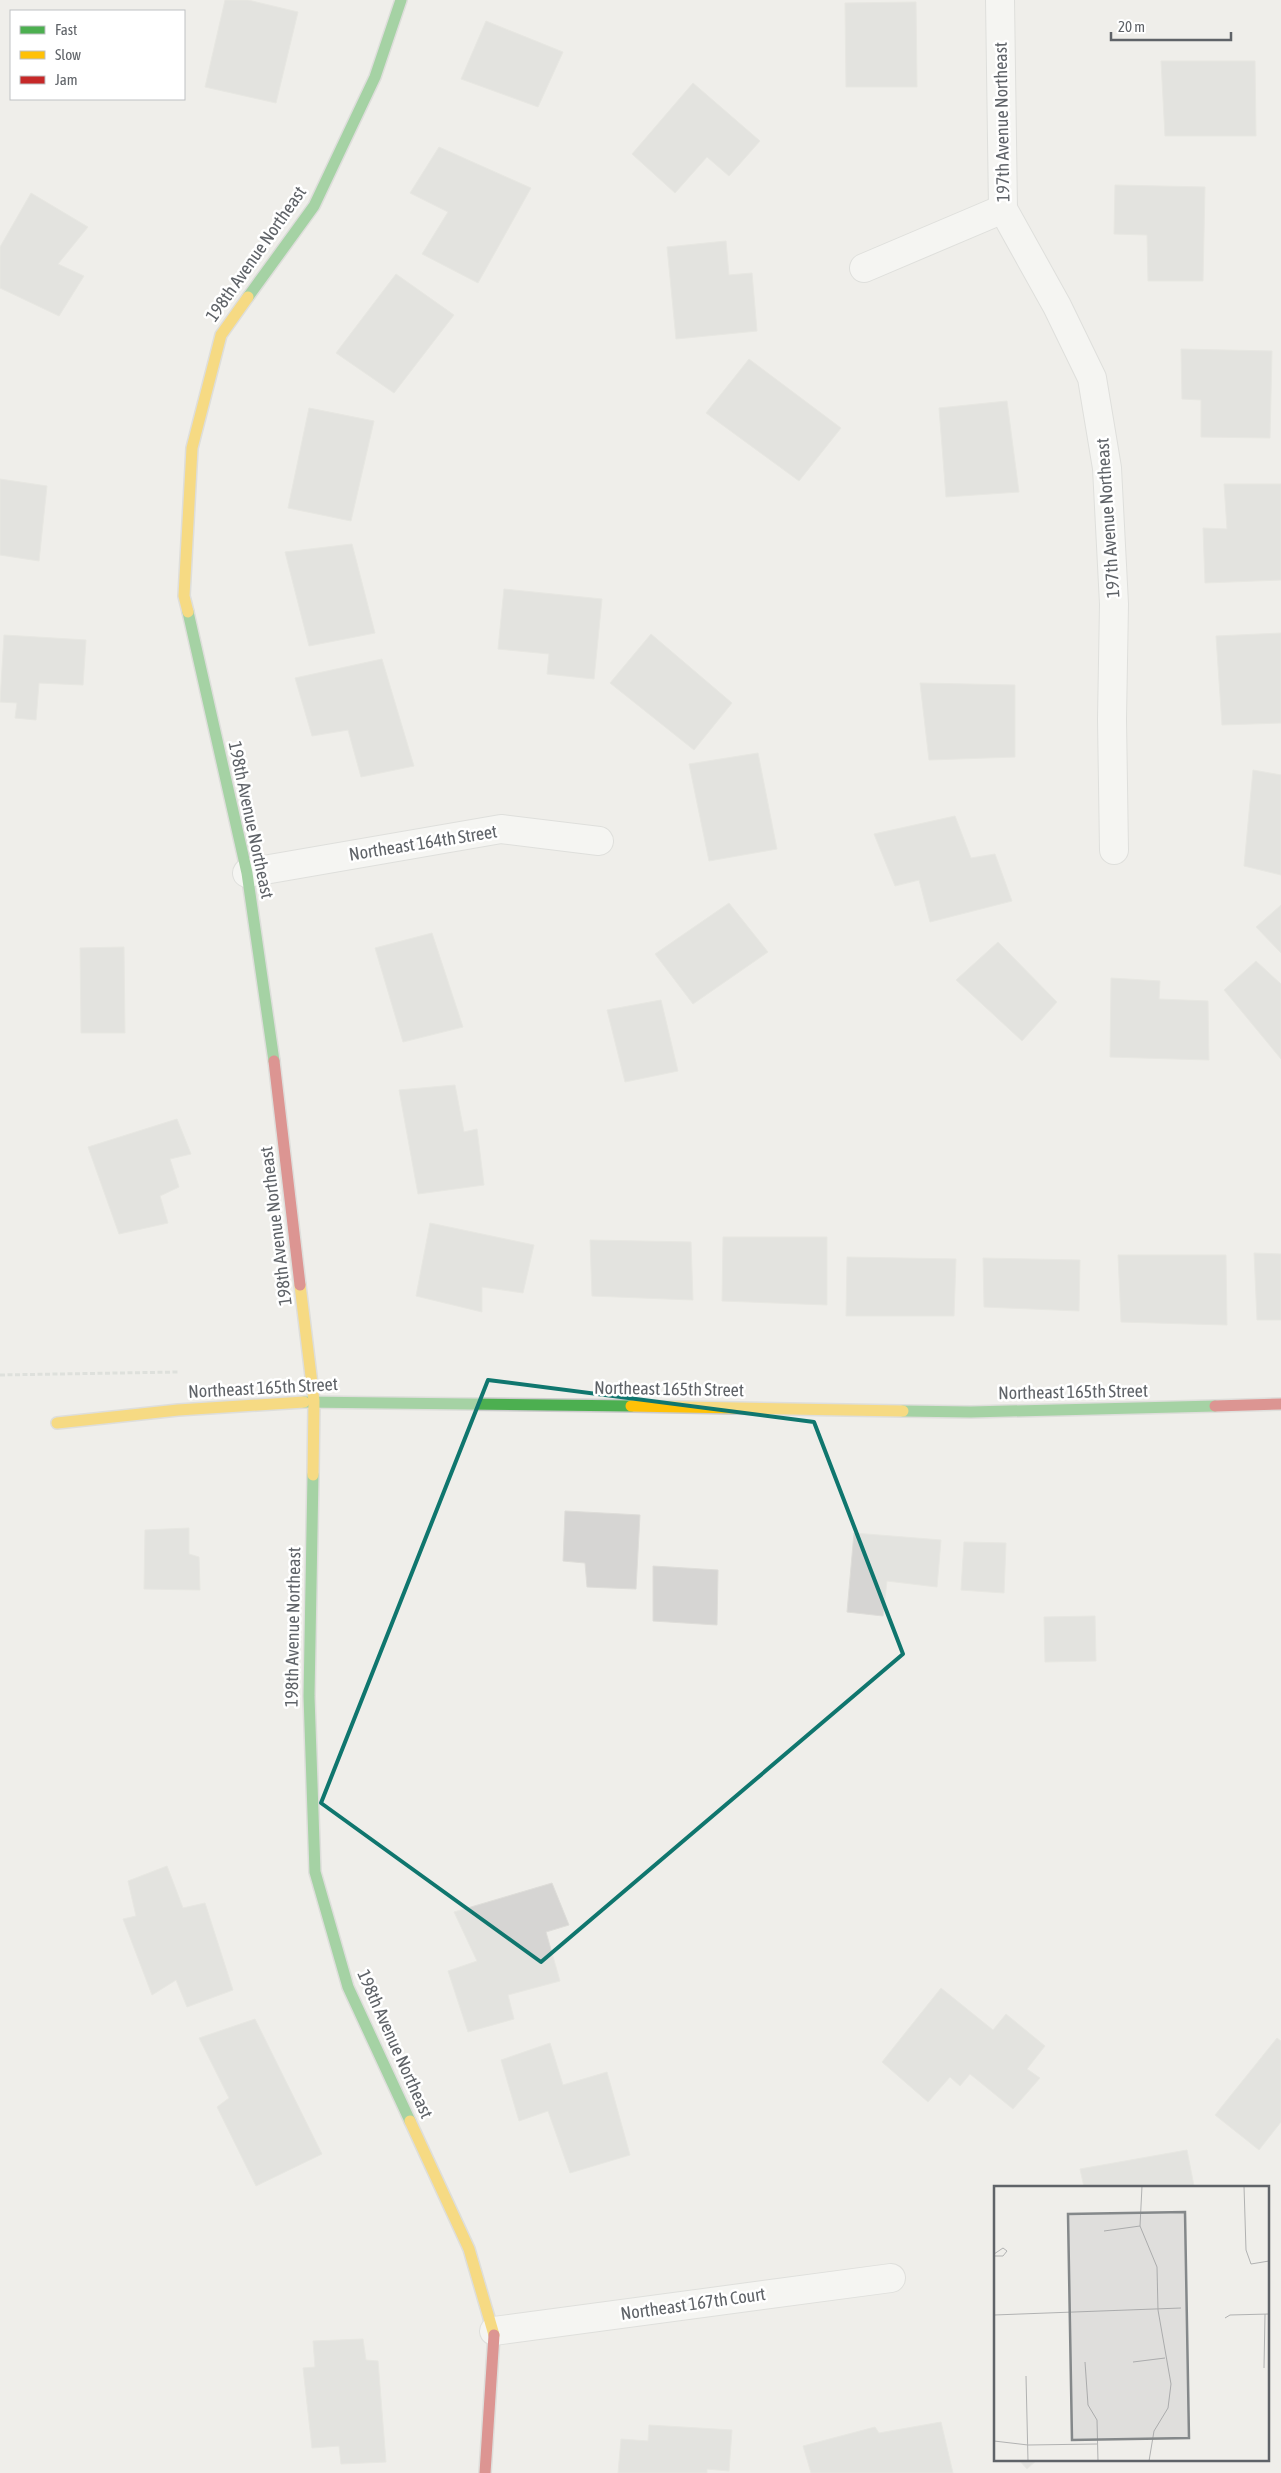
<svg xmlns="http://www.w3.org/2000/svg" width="1281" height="2473" font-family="'Asap Condensed',sans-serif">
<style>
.building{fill:#d6d5d3;stroke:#deddd9}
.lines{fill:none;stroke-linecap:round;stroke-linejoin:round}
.street-casing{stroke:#cbcccc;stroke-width:30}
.fast-casing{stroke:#cacacb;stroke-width:14}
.slow-casing{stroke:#cacacb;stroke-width:14}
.jam-casing{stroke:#cacacb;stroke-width:14}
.path{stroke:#cacfcc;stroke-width:3;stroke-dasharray:5 2.5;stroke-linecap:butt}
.street{stroke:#fdfcfc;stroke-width:28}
.fast{stroke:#4caf50;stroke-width:11}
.slow{stroke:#ffc107;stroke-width:11}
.jam{stroke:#c62828;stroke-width:11}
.marked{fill:none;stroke:#0f766e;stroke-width:4;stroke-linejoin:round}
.labels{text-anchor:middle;stroke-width:5;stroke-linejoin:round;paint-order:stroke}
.street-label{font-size:18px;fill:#5f6368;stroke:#fff}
.inset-road{fill:none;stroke:#b1b2b2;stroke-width:1}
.view{fill:#84888a;fill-opacity:0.15;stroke:#84888a;stroke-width:2.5}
.inset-edge{fill:none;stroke:#5f6368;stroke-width:2.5}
</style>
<rect width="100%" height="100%" fill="#efeeea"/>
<g class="building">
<polygon points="225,0 248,0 298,12 276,103 205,87"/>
<polygon points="916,2 917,87 846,87 845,3"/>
<polygon points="486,21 563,52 538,107 461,79"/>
<polygon points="1161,61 1255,61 1256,136 1165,136"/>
<polygon points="693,83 760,141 729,176 707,157 675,193 632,154"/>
<polygon points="439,147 531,188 478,283 422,254 448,212 410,193"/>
<polygon points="1115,185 1205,187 1203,281 1148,281 1147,235 1114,234"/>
<polygon points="31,193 88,227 58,264 84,276 59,316 0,288 0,247"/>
<polygon points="726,241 729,275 752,273 757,331 676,339 667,247"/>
<polygon points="396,274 454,315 394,393 336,353"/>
<polygon points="1181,349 1272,351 1270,438 1201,437 1201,400 1182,399"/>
<polygon points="749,359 841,428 799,481 706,413"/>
<polygon points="1007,401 1019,492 946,497 939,408"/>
<polygon points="309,408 374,421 351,521 288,508"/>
<polygon points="0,479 47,486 39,561 0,555"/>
<polygon points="1224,484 1281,484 1281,580 1205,583 1203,528 1227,529"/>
<polygon points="352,544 375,633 309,646 285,552"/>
<polygon points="504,589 602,599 594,679 547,674 549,654 498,649"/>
<polygon points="1281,633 1281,723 1222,725 1216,636"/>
<polygon points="651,634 732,703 694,750 610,683"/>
<polygon points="4,635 86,640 83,685 39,683 36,720 15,718 17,703 0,702"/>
<polygon points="382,659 414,766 361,777 348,730 312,736 295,678"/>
<polygon points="920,683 1015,685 1015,757 929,760"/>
<polygon points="758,753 777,849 709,861 689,764"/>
<polygon points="1253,770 1281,775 1281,875 1244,866"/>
<polygon points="955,816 971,858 995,854 1012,901 930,922 919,880 895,886 874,834"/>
<polygon points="729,903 768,952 693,1004 655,954"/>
<polygon points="1281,905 1281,953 1256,927"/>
<polygon points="432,933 463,1027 403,1042 375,948"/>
<polygon points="998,942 1057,1002 1022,1041 956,980"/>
<polygon points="124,947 125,1033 81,1033 80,948"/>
<polygon points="1256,961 1281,984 1281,1059 1224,990"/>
<polygon points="1111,978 1160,981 1159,999 1208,1001 1209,1060 1110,1057"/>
<polygon points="661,1000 678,1071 625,1082 607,1010"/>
<polygon points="455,1085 464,1132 477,1129 484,1185 418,1194 399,1090"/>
<polygon points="177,1119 191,1154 170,1159 179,1187 160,1196 168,1223 119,1234 88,1147"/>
<polygon points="430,1223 534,1245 523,1293 482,1287 482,1312 416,1296"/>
<polygon points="723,1237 827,1237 827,1305 722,1301"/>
<polygon points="590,1240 691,1242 693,1300 592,1296"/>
<polygon points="1254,1253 1281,1254 1281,1320 1257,1320"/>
<polygon points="1118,1255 1226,1255 1227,1325 1121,1322"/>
<polygon points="847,1257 956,1259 954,1316 846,1316"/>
<polygon points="983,1258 1080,1260 1079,1311 984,1307"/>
<polygon points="565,1511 640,1515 636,1589 587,1587 585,1563 563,1561"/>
<polygon points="189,1528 189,1554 199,1557 200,1590 144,1589 145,1530"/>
<polygon points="854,1533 941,1540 937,1587 887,1581 883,1616 847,1612"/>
<polygon points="964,1542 1006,1543 1004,1593 961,1590"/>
<polygon points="653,1566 718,1570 717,1625 653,1621"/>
<polygon points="1095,1616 1096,1661 1045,1662 1044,1617"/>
<polygon points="167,1866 183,1908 205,1903 233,1990 187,2007 176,1980 152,1995 123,1919 136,1916 128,1881"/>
<polygon points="552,1883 569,1925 546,1932 560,1981 508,1995 514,2019 468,2032 448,1971 477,1961 454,1912"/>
<polygon points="941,1988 993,2030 1006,2014 1045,2046 1027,2069 1040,2078 1013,2109 970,2074 960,2086 950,2077 928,2102 882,2062"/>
<polygon points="255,2019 322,2154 256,2186 217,2107 229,2098 199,2038"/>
<polygon points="1277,2038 1281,2041 1281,2122 1259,2150 1215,2115"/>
<polygon points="550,2043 563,2085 607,2072 630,2155 570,2173 548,2111 519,2121 501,2060"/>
<polygon points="1187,2150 1194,2186 1084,2187 1080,2169"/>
<polygon points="363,2339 366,2360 378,2361 386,2462 341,2464 339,2446 312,2448 303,2368 315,2367 313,2341"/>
<polygon points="941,2422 953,2473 811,2473 803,2446 875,2427 879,2433"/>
<polygon points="649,2425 732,2430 729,2471 707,2469 707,2473 618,2473 621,2439 648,2441"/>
<polygon points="1018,2459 1038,2459 1027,2469"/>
</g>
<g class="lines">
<g class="street-casing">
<g id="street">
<polyline points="1000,0 1003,209 1057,306 1092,378 1107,468 1114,604 1112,719 1114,850"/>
<polyline points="864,268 1003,209"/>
<polyline points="247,873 501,829 599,841"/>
<polyline points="494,2331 891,2278"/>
</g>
</g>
<g class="fast-casing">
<g id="fast">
<polyline points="248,297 314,206 375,77 401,0"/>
<polyline points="188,612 247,873 274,1061"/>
<polyline points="304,1402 631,1406"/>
<polyline points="903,1411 971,1412 1215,1406"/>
<polyline points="313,1475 309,1696 315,1872 348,1987 410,2121"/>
</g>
</g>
<g class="slow-casing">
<g id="slow">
<polyline points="188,612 184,596 192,448 221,335 248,297"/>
<polyline points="300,1285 314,1401 313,1475"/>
<polyline points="631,1406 903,1411"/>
<polyline points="57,1423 178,1410 304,1402"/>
<polyline points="410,2121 469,2249 494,2335"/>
</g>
</g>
<g class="jam-casing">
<g id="jam">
<polyline points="274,1061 300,1285"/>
<polyline points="1215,1406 1281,1404"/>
<polyline points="485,2473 494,2335"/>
</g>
</g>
<polyline class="path" points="0,1375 179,1372"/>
<use href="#street" class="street"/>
<use href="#fast" class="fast"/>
<use href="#slow" class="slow"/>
<use href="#jam" class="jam"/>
</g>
<path d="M0 0H1281V2473H0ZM488,1380l326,42 89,232 -362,308 -220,-159z" fill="#efeeea" fill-opacity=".55" fill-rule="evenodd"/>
<path class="marked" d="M488,1380l326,42 89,232 -362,308 -220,-159z"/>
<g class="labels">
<g class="street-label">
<text transform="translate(1002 122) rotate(-91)" y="6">197th Avenue Northeast</text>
<text transform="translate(256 254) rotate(-55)" y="6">198th Avenue Northeast</text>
<text transform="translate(1108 518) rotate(-94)" y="6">197th Avenue Northeast</text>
<text transform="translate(251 820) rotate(78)" y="6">198th Avenue Northeast</text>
<text transform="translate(423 843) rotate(-9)" y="6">Northeast 164th Street</text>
<text transform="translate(276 1226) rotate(-97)" y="6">198th Avenue Northeast</text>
<text transform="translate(263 1388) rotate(-3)" y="6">Northeast 165th Street</text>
<text transform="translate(669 1389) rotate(1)" y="6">Northeast 165th Street</text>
<text transform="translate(1073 1392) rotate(-1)" y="6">Northeast 165th Street</text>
<text transform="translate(293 1627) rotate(-89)" y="6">198th Avenue Northeast</text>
<text transform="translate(395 2044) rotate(66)" y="6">198th Avenue Northeast</text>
<text transform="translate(693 2304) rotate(-8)" y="6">Northeast 167th Court</text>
</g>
</g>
<g transform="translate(994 2186)">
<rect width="275" height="275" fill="#efeeea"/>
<path class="inset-road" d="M148,0l-2,40 17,41 1,43 13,74 -3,24 -14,23 -5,30M250,0l2,64 5,14M110,45l36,-5M0,68l9,-6 4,3 -4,5h-9M257,78l18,-3M0,129l187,-7M231,132l5,-3 39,-1M91,176l3,43 9,15 1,41M139,176l32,-4M270,182l1,-54M32,190l2,85M0,255l34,4 69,-1"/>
<path class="view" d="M191,26l4,226 -117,2 -4,-226z"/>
<rect width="275" height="275" class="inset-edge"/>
</g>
<rect x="10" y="10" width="175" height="90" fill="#ffffff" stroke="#bfc1c3"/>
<rect x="20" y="26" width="25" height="8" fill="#4caf50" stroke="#bfc1c3"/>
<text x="55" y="35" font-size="15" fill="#5f6368">Fast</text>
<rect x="20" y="51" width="25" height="8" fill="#ffc107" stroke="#bfc1c3"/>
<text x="55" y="60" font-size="15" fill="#5f6368">Slow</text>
<rect x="20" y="76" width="25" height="8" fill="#c62828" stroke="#bfc1c3"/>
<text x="55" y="85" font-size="15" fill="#5f6368">Jam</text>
<path d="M1111 32v8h120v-8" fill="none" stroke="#5f6368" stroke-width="2.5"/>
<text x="1118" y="32" font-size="15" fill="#5f6368" stroke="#ffffff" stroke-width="4" paint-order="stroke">20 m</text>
</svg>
